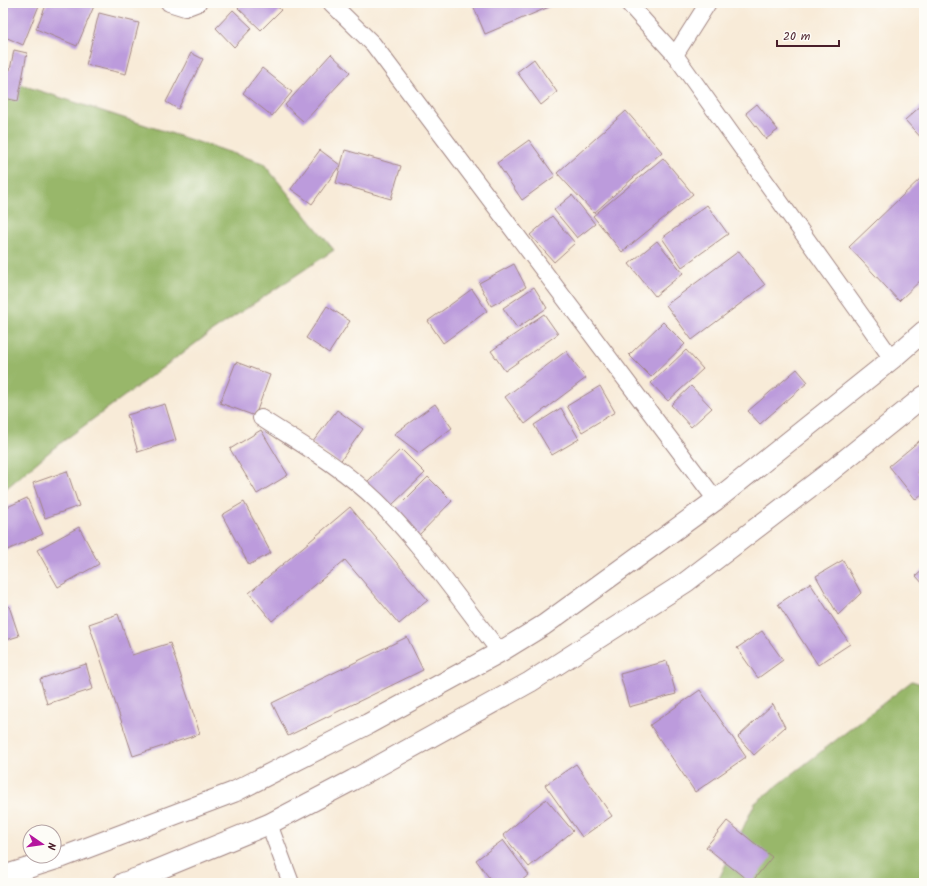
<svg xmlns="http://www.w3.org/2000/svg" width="927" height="886" font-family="Kalam,sans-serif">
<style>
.forest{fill:#98b76a;stroke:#716b4a}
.building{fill:#bc9bdc}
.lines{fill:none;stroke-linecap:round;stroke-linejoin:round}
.minor-casing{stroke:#a18582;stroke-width:18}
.tertiary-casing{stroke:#a18582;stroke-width:22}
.minor{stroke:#fff;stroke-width:16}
.tertiary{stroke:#fff;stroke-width:20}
</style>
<rect width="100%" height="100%" fill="#fdfcf7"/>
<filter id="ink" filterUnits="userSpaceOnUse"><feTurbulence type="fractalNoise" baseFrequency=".025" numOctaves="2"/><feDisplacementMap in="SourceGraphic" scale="8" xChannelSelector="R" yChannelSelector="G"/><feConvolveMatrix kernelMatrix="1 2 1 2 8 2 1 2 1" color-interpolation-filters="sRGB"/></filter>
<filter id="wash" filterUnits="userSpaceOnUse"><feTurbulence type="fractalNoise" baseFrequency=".012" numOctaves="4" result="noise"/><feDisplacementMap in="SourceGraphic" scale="16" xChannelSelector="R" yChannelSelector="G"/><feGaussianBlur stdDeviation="0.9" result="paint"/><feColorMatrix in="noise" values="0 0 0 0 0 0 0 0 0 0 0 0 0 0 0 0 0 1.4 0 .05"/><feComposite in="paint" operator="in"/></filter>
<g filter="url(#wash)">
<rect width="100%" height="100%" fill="#f8ebd8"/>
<g class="forest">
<polygon points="3,79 263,163 334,250 211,332 54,448 3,491"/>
<polygon points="912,681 924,685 924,883 717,883 755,803"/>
</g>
<g id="blocks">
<g class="building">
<polygon points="3,3 40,3 23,45 3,36"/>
<polygon points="47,3 88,3 94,6 77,46 36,29"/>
<polygon points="243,3 273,3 281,10 261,30 238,8"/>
<polygon points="472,3 548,3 549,7 485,34"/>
<polygon points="233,10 252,28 234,47 216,28"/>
<polygon points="99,13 139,23 126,74 86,65"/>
<polygon points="14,50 27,53 18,101 3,98 3,69 10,70"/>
<polygon points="191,53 203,59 178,109 166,102"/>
<polygon points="331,54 350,72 304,122 285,105"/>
<polygon points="534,59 557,92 541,105 517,72"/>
<polygon points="262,68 292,92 272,116 243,93"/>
<polygon points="757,104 778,130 766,139 746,113"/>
<polygon points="923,104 924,105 924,141 905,120"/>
<polygon points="626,111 662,152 594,213 557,173"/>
<polygon points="529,140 555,176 522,200 497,163"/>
<polygon points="320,150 340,165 312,204 291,189"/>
<polygon points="345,150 401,166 391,199 336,183"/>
<polygon points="663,158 693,194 622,252 593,216"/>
<polygon points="924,175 924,277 899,301 849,247"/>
<polygon points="572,195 595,224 577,238 554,210"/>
<polygon points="707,205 728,234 682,267 662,238"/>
<polygon points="552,216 575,243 554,262 530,235"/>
<polygon points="657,241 683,273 655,296 629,264"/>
<polygon points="739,251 765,285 692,340 666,305"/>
<polygon points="514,264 526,287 491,306 479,283"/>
<polygon points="534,287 547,308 517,328 503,308"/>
<polygon points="472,289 487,311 443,343 428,321"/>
<polygon points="327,306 350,321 329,353 306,338"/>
<polygon points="544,314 558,334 505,371 491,351"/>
<polygon points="663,322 685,344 651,377 629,355"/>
<polygon points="686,350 703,369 668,401 651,383"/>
<polygon points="566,351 586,378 525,424 505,397"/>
<polygon points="236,362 270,375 255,416 220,403"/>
<polygon points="797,369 808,382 760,424 748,411"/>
<polygon points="600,386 615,412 582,432 567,406"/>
<polygon points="691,386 712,408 691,427 671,405"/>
<polygon points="165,404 176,440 138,452 127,415"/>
<polygon points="435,404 452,428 419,453 394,434"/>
<polygon points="561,408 579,439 552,455 534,425"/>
<polygon points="337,410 363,429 339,463 312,443"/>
<polygon points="261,430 288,475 257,494 230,449"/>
<polygon points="924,437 924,465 917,471 924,480 924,493 916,500 889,466"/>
<polygon points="401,449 425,473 390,507 366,483"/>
<polygon points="67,471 79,506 45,518 33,483"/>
<polygon points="428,477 452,501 417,537 393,512"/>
<polygon points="27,498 43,534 3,552 3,509"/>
<polygon points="244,502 271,553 249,565 222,515"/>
<polygon points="350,507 428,600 399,624 345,560 272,621 249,593"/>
<polygon points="79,527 99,564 58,587 37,550"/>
<polygon points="843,560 861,593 838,615 816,576"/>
<polygon points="924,569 924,585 916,576"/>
<polygon points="810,583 850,644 818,665 778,604"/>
<polygon points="9,606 19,636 3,641 3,608"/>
<polygon points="118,614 132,655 170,643 200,734 133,756 89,624"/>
<polygon points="762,631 783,660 758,678 737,648"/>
<polygon points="407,637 423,670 288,736 272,703"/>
<polygon points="667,661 676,694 629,707 620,674"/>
<polygon points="86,664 93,689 47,704 40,679"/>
<polygon points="700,690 746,757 695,792 650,725"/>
<polygon points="773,704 785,727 754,755 738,737"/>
<polygon points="576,764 612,816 582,837 545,785"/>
<polygon points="546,799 573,831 529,867 503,835"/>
<polygon points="727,821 772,857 751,883 706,847"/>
<polygon points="503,840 529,875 518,883 493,883 476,860"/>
</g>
</g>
</g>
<g filter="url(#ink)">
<use href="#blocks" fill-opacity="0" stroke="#a18582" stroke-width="1"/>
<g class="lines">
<g class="minor-casing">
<g id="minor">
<polyline points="169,3 185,8 198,3"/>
<polyline points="331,3 373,44 716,500"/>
<polyline points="628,3 675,55 869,326 892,359"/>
<polyline points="675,55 708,3"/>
<path d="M261,418c40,26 82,50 116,83 46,45 83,100 123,151"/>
<polyline points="269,824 291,883"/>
</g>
</g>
<g class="tertiary-casing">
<g id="tertiary">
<polyline points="3,876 63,857 234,792 368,724 500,652 544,625 716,500 892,359 924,331"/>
<polyline points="123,883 140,877 269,824 353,780 530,682 686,582 831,471 924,396"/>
</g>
</g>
<use href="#minor" class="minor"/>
<use href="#tertiary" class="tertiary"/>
</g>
</g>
<rect width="927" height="886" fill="none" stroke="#fdfcf7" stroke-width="16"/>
<g transform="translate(42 844) rotate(103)"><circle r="19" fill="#fdfcf7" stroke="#b5a4a5"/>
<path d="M0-3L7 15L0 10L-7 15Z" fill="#b5179e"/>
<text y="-6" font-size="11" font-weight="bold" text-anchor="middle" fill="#4a1f2b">N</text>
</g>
<path d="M777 40v6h62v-6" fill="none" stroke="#4a1f2b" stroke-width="2"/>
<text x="783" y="40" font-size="12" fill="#4a1f2b" stroke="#fdfcf7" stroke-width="3" paint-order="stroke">20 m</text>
</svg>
